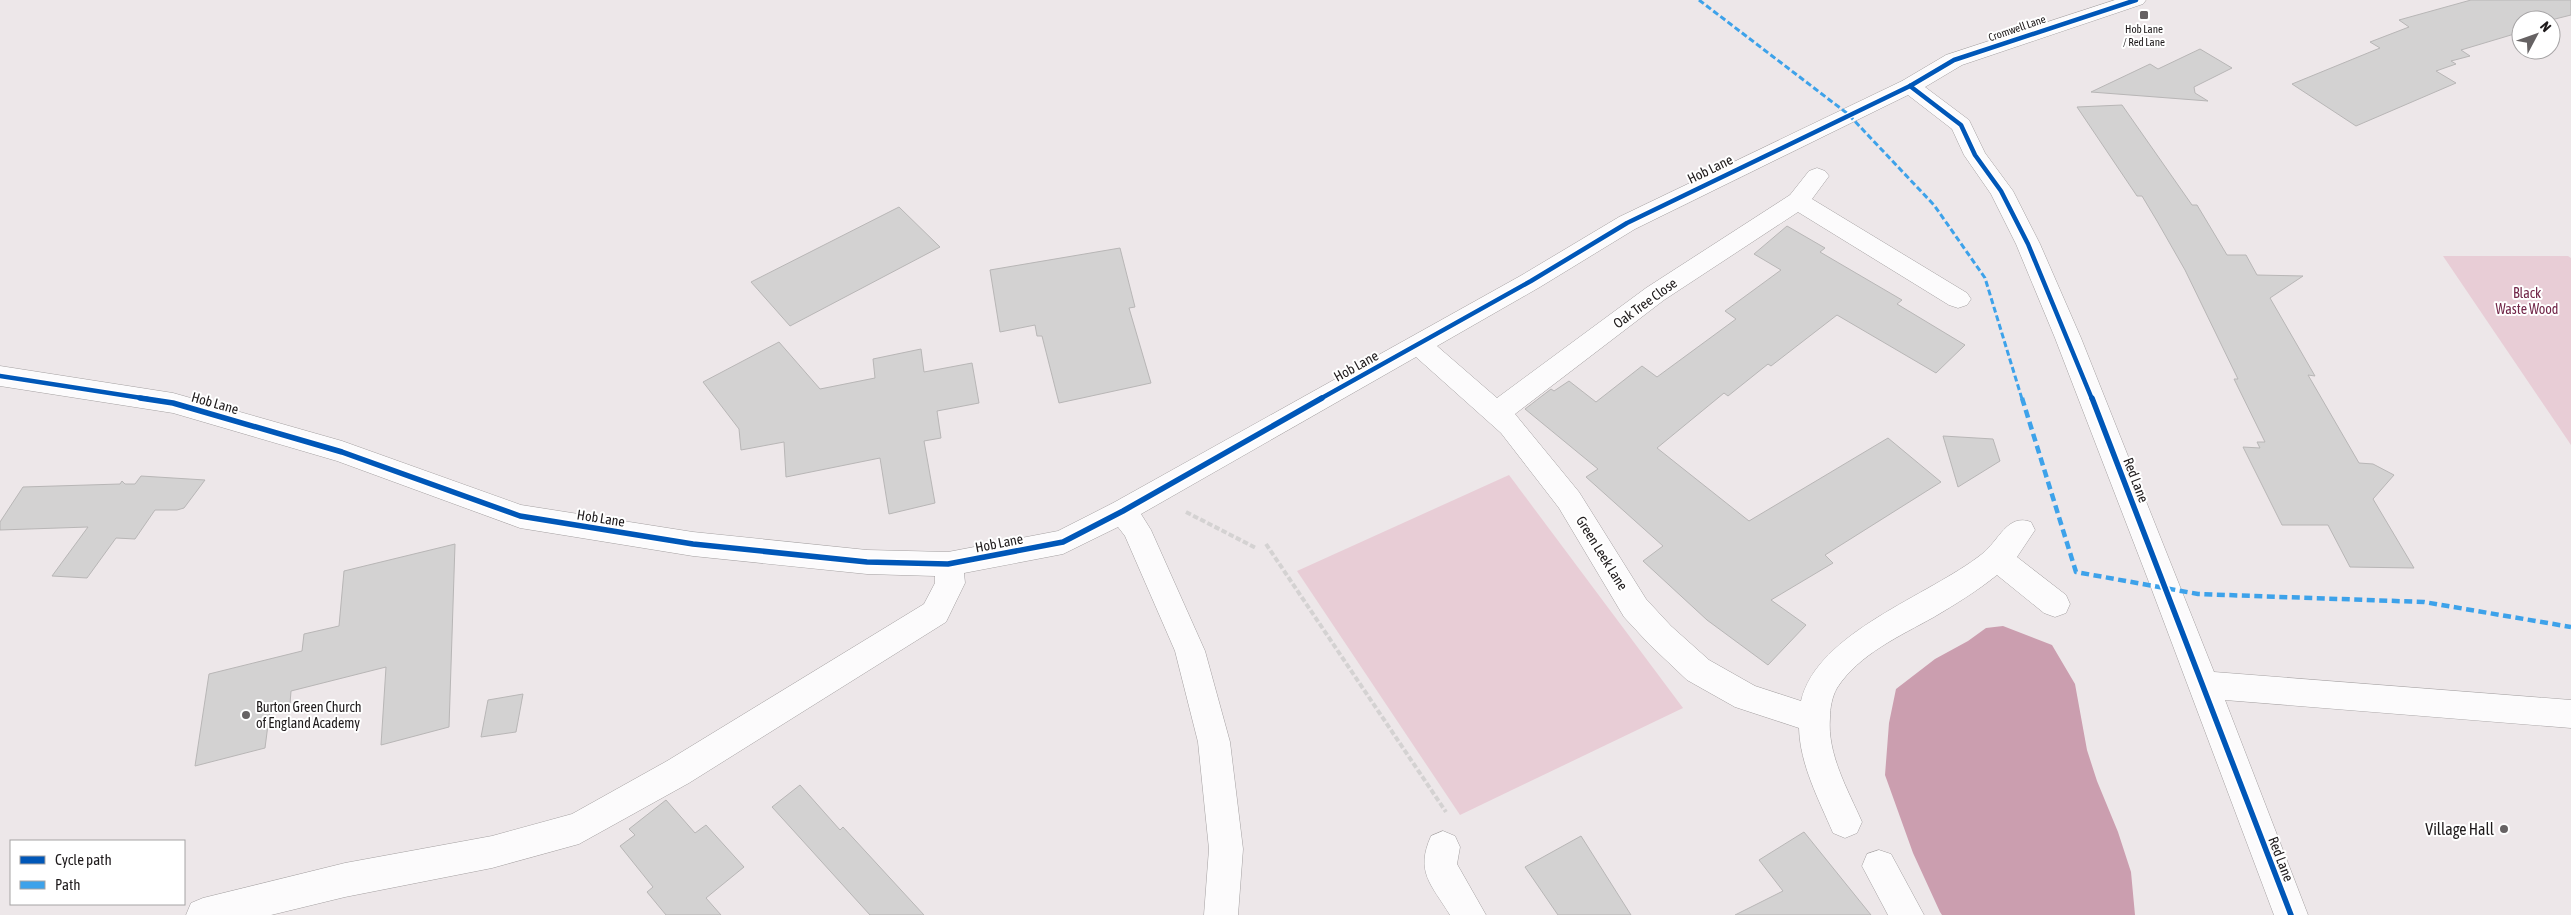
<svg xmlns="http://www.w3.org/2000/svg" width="2571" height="915" font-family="'Asap Condensed',sans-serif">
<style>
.green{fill:#e8cdd6}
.water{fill:#cb9eaf}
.building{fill:#d3d2d2;stroke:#b8b6b6}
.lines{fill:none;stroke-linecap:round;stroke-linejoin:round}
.minor-casing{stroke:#a4a0a1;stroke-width:1}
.path{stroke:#d4d2d2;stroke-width:4;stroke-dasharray:5.5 2.5;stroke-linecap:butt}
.minor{fill:#fcfbfc;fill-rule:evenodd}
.quiet-far1{stroke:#3da2ea;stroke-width:3;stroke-dasharray:6 3;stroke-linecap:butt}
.quiet{stroke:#3da2ea;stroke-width:4.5;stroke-dasharray:8 4.5;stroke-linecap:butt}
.cycleway-far1-casing{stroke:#fff;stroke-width:7}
.cycleway-casing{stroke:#fff;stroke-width:9}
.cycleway-far1{stroke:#0057b8;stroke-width:4.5}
.cycleway{stroke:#0057b8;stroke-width:5.5}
.poi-dot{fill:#666263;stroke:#fff;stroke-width:2}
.labels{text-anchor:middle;stroke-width:4;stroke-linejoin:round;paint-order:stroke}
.far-street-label{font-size:11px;fill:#1e1a1b;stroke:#fff}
.far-poi-label{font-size:11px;fill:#1e1a1b;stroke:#fff}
.street-label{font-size:14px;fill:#1e1a1b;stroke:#fff}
.park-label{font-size:14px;fill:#722749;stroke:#fff}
.poi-label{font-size:14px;fill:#1e1a1b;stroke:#fff;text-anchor:start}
.near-poi-label{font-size:16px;fill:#1e1a1b;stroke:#fff;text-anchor:end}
</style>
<rect width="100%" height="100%" fill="#ede7e9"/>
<g class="green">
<polygon points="2443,256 2568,256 2571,258 2571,445"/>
<polygon points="1509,475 1683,708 1460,815 1297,571"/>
</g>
<polygon class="water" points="2003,626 2052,645 2075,684 2087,750 2097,781 2118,832 2131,872 2135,915 1942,915 1940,912 1913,853 1885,775 1889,723 1896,689 1935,659 1968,641 1986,628"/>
<g class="building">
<polygon points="2471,0 2571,0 2571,15 2551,20 2521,20 2521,32 2461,50 2470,56 2451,61 2456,64 2436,71 2456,83 2356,126 2292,84 2380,48 2370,42 2409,27 2399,20"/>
<polygon points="2200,49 2232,68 2194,87 2195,93 2208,101 2091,92 2150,64 2158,69"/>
<polygon points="2122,105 2192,205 2197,205 2227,255 2246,255 2257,275 2303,276 2270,298 2315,376 2308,375 2359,463 2373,464 2394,475 2373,499 2414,568 2350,567 2328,525 2282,525 2243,447 2260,448 2257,442 2265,442 2234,379 2238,379 2185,270 2157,221 2142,196 2137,196 2077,107"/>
<polygon points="899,207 940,247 790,326 751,282"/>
<polygon points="1787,226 1825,248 1820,252 1902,300 1897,304 1965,345 1936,373 1837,315 1771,366 1768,364 1728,396 1724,393 1657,448 1749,521 1888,438 1941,482 1825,555 1833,563 1771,600 1806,625 1768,665 1707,620 1643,561 1663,546 1586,477 1598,469 1525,409 1551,389 1554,391 1569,381 1596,402 1642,366 1657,377 1736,319 1725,311 1781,270 1754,254"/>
<polygon points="1120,248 1135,307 1129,308 1151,383 1059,403 1042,336 1037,336 1035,325 1000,332 990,270"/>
<polygon points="779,342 820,389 875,378 873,359 921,349 924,372 972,363 979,403 937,411 941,438 924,441 935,503 889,514 880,458 786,477 784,442 741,450 739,429 703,382"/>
<polygon points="1943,436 1993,439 2000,461 1958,487"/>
<polygon points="141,476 205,480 184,508 177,510 155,510 135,539 116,538 87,578 52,576 88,527 0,530 0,522 23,487 120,484 122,481 125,484 135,484"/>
<polygon points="455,544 449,727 381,745 386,667 291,691 290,704 270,709 265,748 195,766 209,674 302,651 304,634 339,626 344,571"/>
<polygon points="523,694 516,732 481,737 488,700"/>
<polygon points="800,785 840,830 843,827 924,915 870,915 772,807"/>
<polygon points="666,800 695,833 706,825 744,867 706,898 721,915 666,915 647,892 653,887 620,846 635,835 629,829"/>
<polygon points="1804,832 1871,915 1735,915 1783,891 1759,860"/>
<polygon points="1581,836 1631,915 1558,915 1525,867"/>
</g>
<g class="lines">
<g class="minor-casing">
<g id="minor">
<path d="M2115,0h31l-3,4 -181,61 -37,22 44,33 16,33 28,38 27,53 41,94 133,334 357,28v28l-346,-28 83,215h-34l-122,-325 -97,-252 -39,-94 -25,-50 -27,-39 -12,-26 -44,-34 -273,134 -95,58 -103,59 60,52 149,-110 144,-93 19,-24 8,-3 8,3 4,5 -17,23 155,94 4,6 -4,6 -9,3 -9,-3 -151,-93 -134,88 -149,114 64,78 67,107 25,27 38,34 46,26 46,15c16,-69 128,-105 181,-147 17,-13 25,-41 49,-32l4,8 -18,27 49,38 4,9 -4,9 -11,4 -11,-4 -47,-38c-20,16 -41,29 -63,42 -34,19 -75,37 -97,71 -5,9 -7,20 -7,30 -3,36 18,72 32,104l-5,11 -12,5 -12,-5c-14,-33 -33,-68 -34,-105l-64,-21 -48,-27 -38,-36 -25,-27 -65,-109 -58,-75 -85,-76 -275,157 10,16 54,121 25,91 13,107 -5,66h-34l5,-66 -11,-107 -23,-91 -50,-115 -7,-9 -55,27 -99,19 1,10 -19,39 -257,161 -110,61 -87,24 -147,29 -74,18h-85l5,-12 12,-5 142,-35 147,-27 80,-22 95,-53 257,-157 11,-21v-7l-68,-2 -174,-18 -173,-28 -183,-67 -164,-48 -173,-27v-20l173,27 169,48 179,64 172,27 174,18 81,2 110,-21 55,-28 409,-228 97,-58 283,-136 44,-26z"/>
<path d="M1443,831l12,5 5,11 -3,17 29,51h-36c-19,-31 -35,-43 -19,-79z"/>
<polygon points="1879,850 1891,854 1924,915 1888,915 1862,866 1867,854"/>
</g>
</g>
<g class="path">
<polyline points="1186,512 1256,548"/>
<polyline points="1266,544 1446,812"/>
</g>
<use href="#minor" class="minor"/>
<polyline class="quiet-far1" points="1699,0 1848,114 1934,205 1985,278 2022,399"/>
<polyline class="quiet" points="2022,398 2076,572 2198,594 2424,602 2571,627"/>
<g class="cycleway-far1-casing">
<g id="cycleway-far1">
<polyline points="1910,86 1961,125 1975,155 2001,191 2028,244 2092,399"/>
<polyline points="0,376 148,399"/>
<polyline points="1320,399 1531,281 1627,223 1910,86 1954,60 2136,0"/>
</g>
</g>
<g class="cycleway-casing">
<g id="cycleway">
<polyline points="140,398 173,403 342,452 520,516 693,544 867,562 948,564 1063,542 1123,511 1322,398"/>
<polyline points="2092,398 2291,915"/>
</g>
</g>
<use href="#cycleway-far1" class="cycleway-far1"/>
<use href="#cycleway" class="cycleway"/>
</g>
<g class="poi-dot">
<rect x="2139" y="10" width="10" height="10" rx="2.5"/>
<circle cx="246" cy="715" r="5"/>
<circle cx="2504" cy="829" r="5"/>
</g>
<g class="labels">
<g class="far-street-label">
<text transform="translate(2017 28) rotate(-19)" y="4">Cromwell Lane</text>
</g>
<g class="far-poi-label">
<text x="2144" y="33">Hob Lane<tspan x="2144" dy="13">/ Red Lane</tspan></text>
</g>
<g class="street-label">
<text transform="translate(1710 169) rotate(-26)" y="5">Hob Lane</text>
<text transform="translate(1645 303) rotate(-36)" y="5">Oak Tree Close</text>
<text transform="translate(1356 366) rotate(-29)" y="5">Hob Lane</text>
<text transform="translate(215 403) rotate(16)" y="5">Hob Lane</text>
<text transform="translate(2136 480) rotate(69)" y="5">Red Lane</text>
<text transform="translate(601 518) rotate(9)" y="5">Hob Lane</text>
<text transform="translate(999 543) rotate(-11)" y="5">Hob Lane</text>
<text transform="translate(1602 553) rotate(58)" y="5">Green Leek Lane</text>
<text transform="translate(2281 859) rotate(69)" y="5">Red Lane</text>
</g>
<g class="park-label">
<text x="2527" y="298">Black<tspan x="2527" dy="16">Waste Wood</tspan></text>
</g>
<g class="poi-label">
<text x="256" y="712">Burton Green Church<tspan x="256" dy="16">of England Academy</tspan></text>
</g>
<g class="near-poi-label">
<text x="2494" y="835">Village Hall</text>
</g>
</g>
<rect x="10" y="840" width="175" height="65" fill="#ffffff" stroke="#a5a3a4"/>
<rect x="20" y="856" width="25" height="8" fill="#0057b8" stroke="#a5a3a4"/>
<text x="55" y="865" font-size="15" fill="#1e1a1b">Cycle path</text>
<rect x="20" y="881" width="25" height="8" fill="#3da2ea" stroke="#a5a3a4"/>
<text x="55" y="890" font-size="15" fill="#1e1a1b">Path</text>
<g transform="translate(2536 35) rotate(49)"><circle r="24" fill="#ffffff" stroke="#a5a3a4"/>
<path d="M0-4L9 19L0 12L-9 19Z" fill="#666263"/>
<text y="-8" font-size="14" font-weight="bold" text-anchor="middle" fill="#1e1a1b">N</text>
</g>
</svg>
